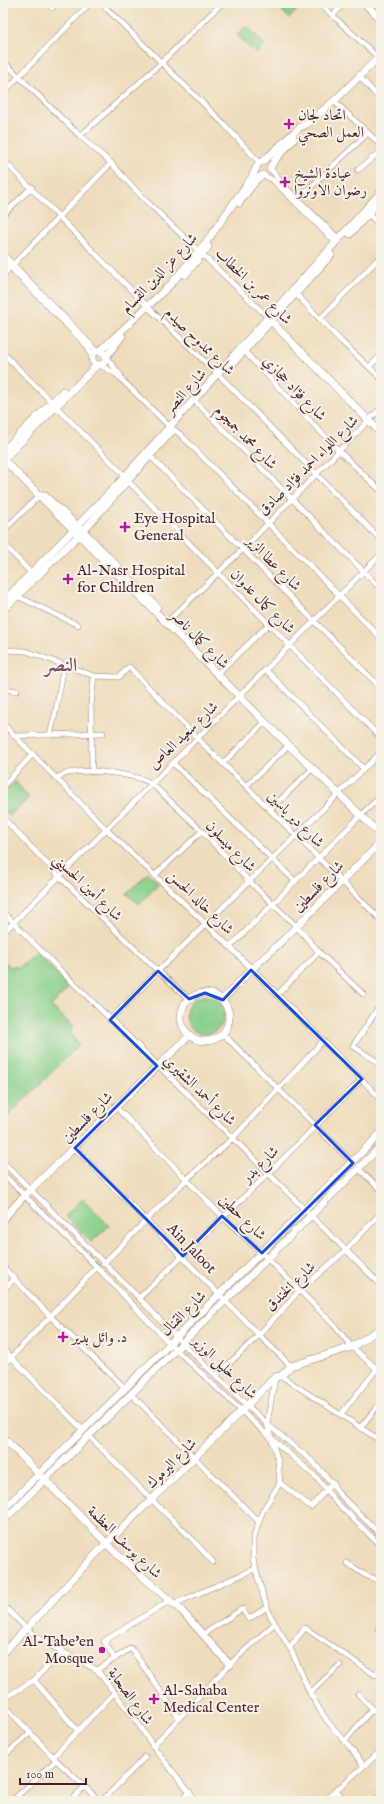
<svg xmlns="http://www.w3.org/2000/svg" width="384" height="1804" font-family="'IM FELL English',Amiri,serif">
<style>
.green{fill:#88d08c;stroke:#69785c}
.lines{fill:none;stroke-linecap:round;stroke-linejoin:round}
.street-casing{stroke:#9c7e74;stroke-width:6}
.secondary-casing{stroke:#9c7e74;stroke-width:8}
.street{stroke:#fff;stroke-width:5}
.secondary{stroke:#fff;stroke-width:7}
.marked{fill:none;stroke:#1d4ed8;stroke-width:3;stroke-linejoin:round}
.poi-dot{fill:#b5179e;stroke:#f7f3e8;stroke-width:1.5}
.labels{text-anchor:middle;stroke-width:4;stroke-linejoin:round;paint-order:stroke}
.poi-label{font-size:15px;fill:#4a1f2b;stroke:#f7f3e8;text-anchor:start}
.street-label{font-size:15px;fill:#4a1f2b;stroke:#f7f3e8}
.district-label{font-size:19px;font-weight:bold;fill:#7c4e6a;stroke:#f7f3e8}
</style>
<rect width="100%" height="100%" fill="#f7f3e8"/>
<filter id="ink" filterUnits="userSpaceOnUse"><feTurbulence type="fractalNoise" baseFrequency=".025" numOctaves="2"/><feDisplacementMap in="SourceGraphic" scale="8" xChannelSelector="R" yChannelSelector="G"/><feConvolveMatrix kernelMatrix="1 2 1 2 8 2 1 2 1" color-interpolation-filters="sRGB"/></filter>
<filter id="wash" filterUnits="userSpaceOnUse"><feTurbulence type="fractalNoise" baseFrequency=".012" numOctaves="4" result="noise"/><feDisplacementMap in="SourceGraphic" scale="16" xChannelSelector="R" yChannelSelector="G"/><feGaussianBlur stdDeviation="0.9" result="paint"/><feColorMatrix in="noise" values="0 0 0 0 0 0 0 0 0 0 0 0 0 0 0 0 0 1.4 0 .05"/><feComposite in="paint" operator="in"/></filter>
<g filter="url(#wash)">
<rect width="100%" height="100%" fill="#efdcbc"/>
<g class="green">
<polygon points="291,3 297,3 301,6 289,18 282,11"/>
<polygon points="247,26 265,45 256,54 237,35"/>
<polygon points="15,781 29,798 10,815 3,810 3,793"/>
<polygon points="148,873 159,884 139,904 127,894"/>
<polygon points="36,952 69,987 51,1006 73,1027 70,1033 79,1045 3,1121 3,961 11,967 19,967"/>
<circle cx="205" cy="1015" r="19"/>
<polygon points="83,1199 109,1226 91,1242 65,1216"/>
</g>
</g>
<g filter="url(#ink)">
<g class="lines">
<g class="street-casing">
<g id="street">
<polyline points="47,3 52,8"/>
<polyline points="101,3 223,123 260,163"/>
<polyline points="319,3 381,60"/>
<polyline points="333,15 344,3"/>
<polyline points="3,61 80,136 111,163 142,197 270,319"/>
<polyline points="359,76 381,100"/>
<polyline points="3,93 90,3"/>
<polyline points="334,101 381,145"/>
<polyline points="80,136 161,63 222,3"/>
<polyline points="3,160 151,310 220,376 381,540"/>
<polyline points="270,168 284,186 339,239"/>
<polyline points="358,170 381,151"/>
<polyline points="263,175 273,180 336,243"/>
<polyline points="298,199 368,133"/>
<polyline points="368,214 381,226"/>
<polyline points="3,215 32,187"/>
<polyline points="3,254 97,351"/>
<polyline points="3,260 88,347 92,358"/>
<polyline points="3,275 111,163"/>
<polyline points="296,294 342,342 381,378"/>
<polyline points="320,319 381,256"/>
<polyline points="244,351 339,451 381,491"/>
<polyline points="3,353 125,476"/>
<polyline points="106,357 121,376"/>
<polyline points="100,365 116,374 170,427 180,434 381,638"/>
<polyline points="369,367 381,355"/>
<polyline points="197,403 381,589"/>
<polyline points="150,456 381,688"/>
<polyline points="128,481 381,738"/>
<polyline points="3,531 39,496"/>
<polyline points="3,543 31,573"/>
<polyline points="17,596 78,625"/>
<polyline points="166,623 243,549 381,408"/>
<polyline points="3,650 26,651 94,676 119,677 129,667 205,746 246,786"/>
<polyline points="266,670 364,769"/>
<polyline points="220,671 269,624"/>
<polyline points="3,689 17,691"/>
<polyline points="3,724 106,829 230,947 381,1099"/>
<polyline points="50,735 56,710 64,665"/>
<polyline points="15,736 103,733"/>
<polyline points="289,745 246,786 381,920"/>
<polyline points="173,763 295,881"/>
<polyline points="223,763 265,722"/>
<polyline points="92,772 91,705 94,676"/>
<path d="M57,778c16,-13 76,-5 94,5l51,48 48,51 47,45 22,25 44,42"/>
<polyline points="3,786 33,754"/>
<polyline points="270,810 312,769"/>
<polyline points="364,812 381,796"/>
<polyline points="3,818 59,876 158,971 381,752"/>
<polyline points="155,875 202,831"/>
<polyline points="3,912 62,972 245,1150 381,1285"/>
<polyline points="3,933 381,554"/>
<polyline points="230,947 361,815"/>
<polyline points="277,995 319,952"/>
<polyline points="381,1004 353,1046 381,1064"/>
<polyline points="110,1020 158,971 189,999"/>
<polyline points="222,1033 353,1163"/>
<polyline points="115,1106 222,1216 262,1253 333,1324 352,1347 377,1369"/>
<polyline points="75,1148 259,1335 291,1366"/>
<polyline points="3,1162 139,1298 184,1345 267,1424 312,1461 332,1483 339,1494 381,1535"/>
<polyline points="359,1169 381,1190"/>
<polyline points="3,1174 97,1267 170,1344 263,1431 316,1477 335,1501 381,1546"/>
<polyline points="104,1263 187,1179 233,1138 323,1041"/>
<polyline points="3,1267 50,1316 125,1388"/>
<polyline points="377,1281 381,1277"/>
<polyline points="3,1290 15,1278"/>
<polyline points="139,1298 269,1173 362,1079"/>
<polyline points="3,1349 83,1430"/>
<polyline points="3,1366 97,1267"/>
<polyline points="217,1375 259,1335 299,1291 346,1250 381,1213"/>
<polyline points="281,1376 381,1441"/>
<polyline points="275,1378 267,1424 278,1461 280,1483 263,1510 253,1539 253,1559 263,1596 270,1615 292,1652 310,1693 320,1710 328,1722 345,1741"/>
<polyline points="131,1394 259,1522"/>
<polyline points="341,1414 381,1364"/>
<polyline points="360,1428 381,1402"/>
<polyline points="89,1436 152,1500 191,1538 213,1562"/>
<polyline points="280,1483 311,1507 332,1483 334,1484"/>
<polyline points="347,1563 365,1575 375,1579 381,1584"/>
<polyline points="174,1604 255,1569"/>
<polyline points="3,1605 27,1629 46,1643 97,1670 137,1722 153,1746 196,1801"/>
<polyline points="378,1628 381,1624"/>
<polyline points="202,1635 242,1609 249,1619 267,1607"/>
<polyline points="290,1647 305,1628 375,1675 381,1673"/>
<polyline points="115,1659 104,1641 169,1601"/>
<polyline points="97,1670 131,1648 179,1718"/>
<polyline points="34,1680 78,1731"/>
<polyline points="310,1693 340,1665"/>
<polyline points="358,1694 381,1717"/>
<polyline points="3,1699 34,1680 63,1651"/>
<polyline points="3,1704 56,1760 100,1801"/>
<polyline points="3,1715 9,1710"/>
<polyline points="153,1746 229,1665 274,1624"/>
<polyline points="3,1757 30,1733"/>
<polyline points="53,1757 114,1693"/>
<polyline points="364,1766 345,1741 372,1709"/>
<polyline points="336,1791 346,1801"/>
<polyline points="379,1793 381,1794"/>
<polyline points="12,1801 56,1760"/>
<polyline points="70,1801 84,1787"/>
<polyline points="102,1801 145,1757"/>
<polyline points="180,1801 190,1792"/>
<polyline points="324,1801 381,1751"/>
</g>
</g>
<g class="secondary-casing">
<g id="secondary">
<polyline points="364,3 381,19"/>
<polyline points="262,162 269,156 300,127 307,124 334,101 381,55"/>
<polyline points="270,168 274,161 294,139"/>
<polyline points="239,203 257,179 263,175"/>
<polyline points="350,234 381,200"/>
<polyline points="185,275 208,247"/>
<polyline points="272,322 381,433"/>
<circle cx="99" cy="358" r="7"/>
<polyline points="100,351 171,284 207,241 252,177 257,166"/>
<polyline points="106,357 122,336"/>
<polyline points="232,364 331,255"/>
<polyline points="3,451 63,391"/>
<polyline points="3,459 265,722 381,835"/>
<polyline points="3,460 97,365"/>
<polyline points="44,495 83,531 157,607"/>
<polyline points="3,602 117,485 381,192"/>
<polyline points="3,610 83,531 173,430"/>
<circle cx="205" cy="1017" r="24"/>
<polyline points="222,1000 251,970 285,938 381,842"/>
<polyline points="3,1219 24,1196 190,1035"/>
<polyline points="3,1437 119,1556 182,1611 230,1665"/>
<polyline points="3,1510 381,1133"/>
<polyline points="3,1521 381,1146"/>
<path d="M3,1652c37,-35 69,-75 105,-110 56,-55 112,-109 167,-165l6,-1 10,-10 61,-19 29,-19"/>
</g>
</g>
<use href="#street" class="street"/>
<use href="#secondary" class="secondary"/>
</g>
</g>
<path class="marked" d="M251,970l111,109 -47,46 38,38 -91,90 -40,-37 -39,40 -108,-108 82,-82 -47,-46 48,-49 31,28 16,-6 18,7z"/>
<g class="poi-dot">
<path d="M287 118h4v4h4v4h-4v4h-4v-4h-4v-4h4z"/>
<path d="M283 176h4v4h4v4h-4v4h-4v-4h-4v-4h4z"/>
<path d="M123 521h4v4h4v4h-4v4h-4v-4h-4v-4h4z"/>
<path d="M66 573h4v4h4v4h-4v4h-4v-4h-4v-4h4z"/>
<path d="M61 1331h4v4h4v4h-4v4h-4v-4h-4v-4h4z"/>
<circle cx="102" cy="1650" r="4"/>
<path d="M152 1693h4v4h4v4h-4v4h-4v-4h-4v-4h4z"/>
</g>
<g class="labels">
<g class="poi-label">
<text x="298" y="120">اتحاد لجان<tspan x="298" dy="17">العمل الصحي</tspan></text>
<text x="294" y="178">عيادة الشيخ<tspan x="294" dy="17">رضوان الاونروا</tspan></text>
<text x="134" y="523">Eye Hospital<tspan x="134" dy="17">General</tspan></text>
<text x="77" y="575">Al-Nasr Hospital<tspan x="77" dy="17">for Children</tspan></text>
<text x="72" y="1342">د. وائل بدير</text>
<text x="94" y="1646" text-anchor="end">Al-Tabe'en<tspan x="94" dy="17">Mosque</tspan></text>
<text x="163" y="1695">Al-Sahaba<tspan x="163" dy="17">Medical Center</tspan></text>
</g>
<g class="street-label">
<text transform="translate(159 273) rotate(-47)" y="5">شارع عز الدين القسام</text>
<text transform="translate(254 286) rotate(45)" y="5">شارع عمر بن الخطاب</text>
<text transform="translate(200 341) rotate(44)" y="5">شارع ممدوح صيدم</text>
<text transform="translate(295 388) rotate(46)" y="5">شارع فؤاد حجازي</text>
<text transform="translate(185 391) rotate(-48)" y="5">شارع النصر</text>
<text transform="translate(246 437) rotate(46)" y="5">شارع محمد جمجوم</text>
<text transform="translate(308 465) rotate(-45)" y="5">شارع اللواء احمد فؤاد صادق</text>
<text transform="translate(274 563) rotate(45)" y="5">شارع عطا الزير</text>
<text transform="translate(263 601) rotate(45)" y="5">شارع كمال عدوان</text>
<text transform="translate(200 639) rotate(45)" y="5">شارع كمال ناصر</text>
<text transform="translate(183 735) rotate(-44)" y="5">شارع سعيد العاص</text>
<text transform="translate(296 819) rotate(45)" y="5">شارع دير ياسين</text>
<text transform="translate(231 846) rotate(46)" y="5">شارع ميسلون</text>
<text transform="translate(318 886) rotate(-45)" y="5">شارع فلسطين</text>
<text transform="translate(88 887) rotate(44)" y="5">شارع أمين الحسيني</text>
<text transform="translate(201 902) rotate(44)" y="5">شارع خالد الحسن</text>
<text transform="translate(200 1090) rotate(44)" y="5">شارع أحمد الشقيري</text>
<text transform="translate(87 1117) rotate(-45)" y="5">شارع فلسطين</text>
<text transform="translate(260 1164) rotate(-45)" y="5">شارع بدر</text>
<text transform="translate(243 1217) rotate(44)" y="5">شارع حطين</text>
<text transform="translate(192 1248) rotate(46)" y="5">Ain Jaloot</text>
<text transform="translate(290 1286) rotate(-44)" y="5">شارع الخندق</text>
<text transform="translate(183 1313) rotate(-45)" y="5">شارع القنال</text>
<text transform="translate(225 1367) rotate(44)" y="5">شارع خليل الوزير</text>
<text transform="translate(171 1463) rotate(-45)" y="5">شارع اليرموك</text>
<text transform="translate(125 1542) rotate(44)" y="5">شارع يوسف العظمة</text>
<text transform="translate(131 1696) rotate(54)" y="5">شارع الصحابة</text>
</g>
<g class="district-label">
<text x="61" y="671">النصر</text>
</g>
</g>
<rect width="384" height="1804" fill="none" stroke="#f7f3e8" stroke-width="16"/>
<path d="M20 1778v6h66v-6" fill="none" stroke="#4a1f2b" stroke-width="2"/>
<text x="26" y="1778" font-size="12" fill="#4a1f2b" stroke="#f7f3e8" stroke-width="3" paint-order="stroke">100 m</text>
</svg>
